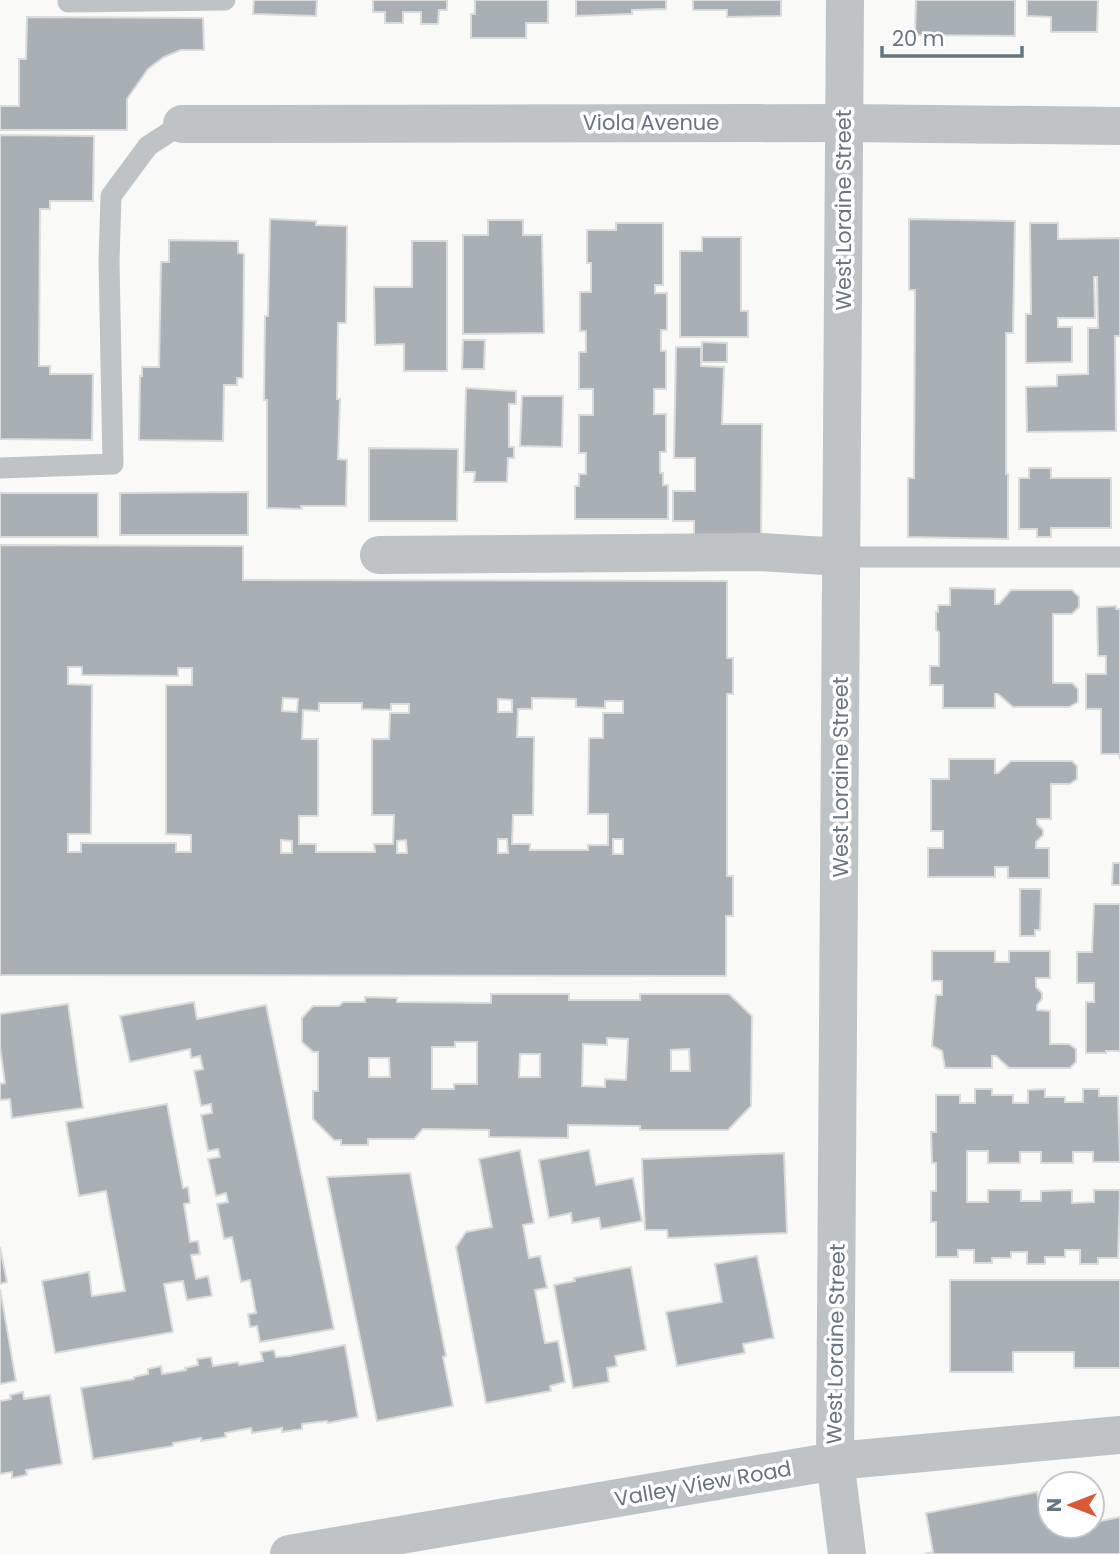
<svg xmlns="http://www.w3.org/2000/svg" width="1120" height="1554" font-family="Poppins,sans-serif">
<style>
.building{fill:#a8b0b6;stroke:#dbdbd9;stroke-width:2;fill-rule:evenodd}
.lines{fill:none;stroke-linecap:round;stroke-linejoin:round}
.lane{stroke:#bec3c6;stroke-width:21}
.street{stroke:#bec3c6;stroke-width:38}
.labels{text-anchor:middle;stroke-width:7;stroke-linejoin:round;paint-order:stroke}
.street-label{font-size:21px;fill:#667580;stroke:#fff}
</style>
<rect width="100%" height="100%" fill="#f9f9f7"/>
<g class="building">
<polygon points="254,0 317,0 316,16 253,14"/>
<polygon points="373,0 447,0 447,10 439,10 438,24 421,24 421,12 403,12 403,23 385,23 385,12 373,12"/>
<polygon points="475,0 548,0 548,23 526,23 526,38 471,38 471,14 475,14"/>
<polygon points="576,0 666,0 666,9 632,10 632,14 576,16"/>
<polygon points="693,0 781,0 781,16 727,17 727,10 693,10"/>
<polygon points="916,0 1015,0 1015,36 915,35"/>
<polygon points="1027,0 1098,0 1097,32 1051,32 1051,17 1027,16"/>
<polygon points="27,17 203,18 204,50 181,50 164,57 148,69 127,99 127,130 0,130 0,106 19,106 19,59 26,59"/>
<polygon points="0,135 94,136 93,201 50,201 50,209 40,209 39,366 50,366 50,374 93,374 92,440 0,439"/>
<polygon points="270,219 316,221 316,225 347,226 346,323 338,323 337,399 340,399 338,459 347,460 346,506 301,506 302,509 267,508 267,400 264,400 265,316 268,316"/>
<polygon points="909,219 1015,221 1013,333 1006,333 1006,474 1008,474 1008,539 908,537 908,478 914,478 915,290 909,290"/>
<polygon points="488,220 523,220 523,235 542,235 544,333 463,334 463,235 488,235"/>
<polygon points="616,223 663,223 663,285 655,285 655,293 667,293 667,330 661,330 661,351 666,351 666,389 654,389 654,414 666,414 666,452 660,452 660,473 663,473 663,485 668,485 668,519 575,519 575,486 579,486 579,474 586,474 586,453 579,453 579,415 593,415 593,389 579,389 579,352 586,352 586,331 580,331 580,292 591,292 591,263 587,263 587,230 616,230"/>
<polygon points="1030,223 1058,223 1058,239 1120,238 1120,336 1115,336 1116,431 1027,432 1026,387 1057,386 1057,375 1088,374 1088,328 1098,328 1097,277 1094,277 1095,318 1058,318 1058,327 1072,327 1072,362 1026,363 1026,314 1031,314"/>
<polygon points="702,237 741,237 741,311 748,311 748,337 680,337 680,251 702,251"/>
<polygon points="169,240 238,241 238,253 244,254 243,378 237,378 237,385 224,385 223,441 139,440 140,376 142,376 142,367 159,367 161,262 169,262"/>
<polygon points="412,241 447,241 447,371 404,371 404,344 375,345 374,287 412,287"/>
<polygon points="463,340 485,340 484,369 462,369"/>
<polygon points="702,342 727,343 727,362 702,362"/>
<polygon points="676,347 701,347 701,366 724,367 722,424 762,424 761,537 694,536 694,521 673,521 673,491 695,491 695,458 674,458"/>
<polygon points="466,388 516,391 516,404 509,404 509,447 514,447 514,458 508,458 507,482 474,482 475,472 464,472"/>
<polygon points="522,396 563,396 562,447 520,446"/>
<polygon points="369,448 458,449 457,521 369,521"/>
<polygon points="1029,468 1051,468 1051,478 1111,478 1111,528 1051,528 1051,537 1037,537 1037,529 1019,529 1019,478 1029,478"/>
<polygon points="248,492 248,535 120,535 120,493"/>
<rect x="0" y="493" width="98" height="44"/>
<path d="M0,545l243,1v34l484,1v77h6v36h-6v182h6v40h-7v60l-726,-1zM68,667h14v8l96,1v-8h14v17h-26v149l25,1v17h-15v-9h-95v9h-13v-18h23l1,-149 -24,-1zM283,698l15,1 -1,13 -15,-1zM532,698l44,1v8l29,1v-7h18v12h-20v25h-14l-1,76h20v31h-20v5h-58v-6h-18l1,-29h20l1,-78h-17l1,-28h14zM498,699l14,1v12h-14zM319,703h43v6l29,1v-6h18v9h-19l-1,26h-17v76h22l-1,29h-19l1,8h-59v-8h-17v-28h19v-77h-16l1,-29 16,1zM498,839h9l1,14h-10zM613,839h10v15h-10zM281,840l11,1v12h-11zM406,840l1,13h-10v-12z"/>
<polygon points="950,588 995,589 995,604 999,604 1011,590 1072,590 1079,597 1079,607 1072,614 1053,614 1053,683 1072,683 1078,689 1078,702 1069,707 1013,707 998,694 995,694 995,708 943,708 943,685 930,685 930,666 939,666 939,632 936,630 936,612 938,612 938,605 950,605"/>
<polygon points="1116,606 1116,609 1120,609 1120,759 1119,754 1101,754 1101,709 1086,709 1086,674 1106,674 1106,656 1098,656 1097,607"/>
<polygon points="949,759 995,759 995,773 998,773 1011,761 1072,761 1077,766 1077,779 1070,784 1051,784 1051,819 1037,819 1037,824 1043,830 1043,835 1036,842 1036,848 1049,848 1049,878 1008,878 1008,867 995,867 995,877 928,877 928,848 943,848 943,831 931,831 931,779 949,779"/>
<polygon points="1113,863 1120,863 1120,885 1112,885"/>
<polygon points="1020,889 1041,889 1040,930 1035,930 1035,936 1020,936"/>
<polygon points="1094,904 1120,904 1120,1051 1106,1051 1106,1053 1086,1053 1086,1002 1094,1002 1094,983 1077,983 1077,952 1092,952"/>
<polygon points="932,951 995,951 995,962 1009,962 1009,951 1050,951 1050,978 1036,978 1036,987 1042,993 1042,999 1037,1005 1037,1010 1050,1011 1050,1044 1069,1044 1076,1049 1076,1062 1070,1068 1009,1068 996,1056 992,1056 992,1068 945,1068 942,1051 932,1046 936,995 942,995 942,981 932,981"/>
<path d="M491,994h78v6h71v-6h89l23,22 -1,90 -23,24h-88v-4l-72,-1v13l-79,-1v-7l-66,-1 -9,10h-46v6h-27v-5h-7l-21,-21v-28h5v-39h-5l-11,-10v-24l11,-12h26l4,-4h22v-5l32,1v4l94,1zM607,1038l21,1 -2,41 -21,-1v8l-23,-1 1,-42 24,1zM455,1042h22v42h-23v5h-22v-42h23zM689,1049l1,22h-19v-21zM520,1054h20v23h-21zM369,1058h20l1,19h-21z"/>
<polygon points="194,1002 197,1019 266,1005 334,1329 260,1342 257,1326 250,1327 248,1314 256,1313 250,1280 241,1282 232,1237 224,1239 217,1204 228,1202 226,1193 216,1196 208,1159 220,1157 218,1149 208,1151 201,1115 212,1113 211,1104 201,1106 194,1071 203,1069 200,1056 191,1058 190,1049 130,1062 120,1016"/>
<polygon points="68,1004 83,1108 12,1118 10,1099 0,1100 0,1084 5,1083 0,1047 0,1014"/>
<polygon points="975,1089 992,1089 992,1095 1013,1095 1013,1103 1028,1103 1028,1090 1045,1089 1045,1097 1065,1097 1065,1102 1083,1102 1083,1089 1099,1089 1099,1096 1118,1096 1120,1162 1093,1162 1093,1152 1073,1152 1073,1163 1041,1163 1041,1152 1020,1152 1020,1163 988,1163 988,1151 967,1151 967,1202 988,1202 988,1190 1021,1190 1021,1201 1041,1201 1041,1191 1072,1190 1072,1203 1094,1202 1094,1190 1120,1190 1118,1258 1098,1258 1098,1264 1080,1264 1080,1250 1065,1250 1065,1257 1045,1257 1045,1264 1027,1264 1027,1252 1011,1252 1011,1258 992,1258 992,1263 974,1263 974,1250 958,1250 958,1257 936,1257 936,1222 931,1222 931,1191 936,1191 936,1163 932,1163 931,1132 936,1132 936,1095 960,1095 960,1103 975,1103"/>
<polygon points="167,1104 183,1188 188,1187 190,1203 184,1204 190,1242 198,1241 200,1254 191,1255 196,1279 208,1276 212,1296 187,1300 183,1281 164,1284 173,1332 55,1353 42,1281 89,1272 92,1296 125,1291 106,1191 79,1196 66,1122"/>
<polygon points="520,1150 534,1223 523,1225 529,1258 540,1256 547,1288 535,1290 545,1343 558,1341 565,1382 550,1386 551,1391 486,1403 456,1247 466,1232 492,1227 479,1159"/>
<polygon points="589,1150 596,1185 633,1178 642,1221 601,1229 599,1218 572,1223 571,1213 549,1218 539,1160"/>
<polygon points="784,1153 787,1233 668,1238 667,1230 645,1230 642,1159"/>
<polygon points="410,1173 446,1356 443,1357 453,1406 377,1421 327,1177"/>
<polygon points="0,1247 7,1282 0,1284"/>
<polygon points="757,1256 774,1338 743,1344 745,1353 677,1366 666,1312 722,1302 715,1264"/>
<polygon points="631,1267 646,1350 615,1356 617,1366 607,1368 609,1382 573,1388 554,1285 575,1281 574,1278"/>
<polygon points="950,1280 1120,1280 1120,1368 1074,1368 1074,1352 1013,1352 1013,1372 950,1372"/>
<polygon points="0,1289 16,1381 0,1384"/>
<polygon points="345,1345 358,1417 328,1423 327,1421 302,1424 302,1429 282,1432 282,1428 252,1433 251,1428 225,1433 226,1437 201,1441 201,1438 173,1443 173,1446 93,1459 81,1388 134,1379 134,1377 148,1374 148,1369 161,1366 162,1374 186,1370 185,1368 198,1365 197,1359 211,1357 213,1366 238,1362 239,1365 263,1361 261,1352 274,1350 276,1357 289,1356"/>
<polygon points="23,1392 24,1399 50,1395 62,1464 26,1470 27,1475 12,1478 12,1472 0,1474 0,1401 11,1399 10,1395"/>
<polygon points="1037,1492 1040,1507 1050,1505 1050,1526 1092,1526 1092,1523 1120,1517 1120,1554 924,1554 933,1552 926,1513"/>
</g>
<g class="lines">
<g class="lane">
<polyline points="68,2 225,0"/>
<polyline points="0,468 113,464 109,261 111,196 148,146 182,124"/>
<polyline points="842,557 1120,557"/>
</g>
<g class="street">
<polyline points="845,0 835,1461 847,1554"/>
<polyline points="182,124 845,123 1120,126"/>
<polyline points="379,555 760,552 842,557"/>
<polyline points="289,1554 835,1461 1120,1435"/>
</g>
</g>
<g class="labels">
<g class="street-label">
<text x="651" y="130">Viola Avenue</text>
<text transform="translate(844 210) rotate(-90)" y="7">West Loraine Street</text>
<text transform="translate(841 777) rotate(-90)" y="7">West Loraine Street</text>
<text transform="translate(836 1344) rotate(-89)" y="7">West Loraine Street</text>
<text transform="translate(703 1484) rotate(-10)" y="7">Valley View Road</text>
</g>
</g>
<g transform="translate(1071 1505) rotate(270)"><circle r="33" fill="#ffffff" stroke="#c2c8cc" stroke-width="2"/>
<path d="M0-5L12 26L0 18L-12 26Z" fill="#d95836"/>
<text y="-10" font-size="19" font-weight="bold" text-anchor="middle" fill="#667580">N</text>
</g>
<path d="M882 46v10h140v-10" fill="none" stroke="#667580" stroke-width="3.5"/>
<text x="892" y="46" font-size="21" fill="#667580" stroke="#ffffff" stroke-width="5" paint-order="stroke">20 m</text>
</svg>
